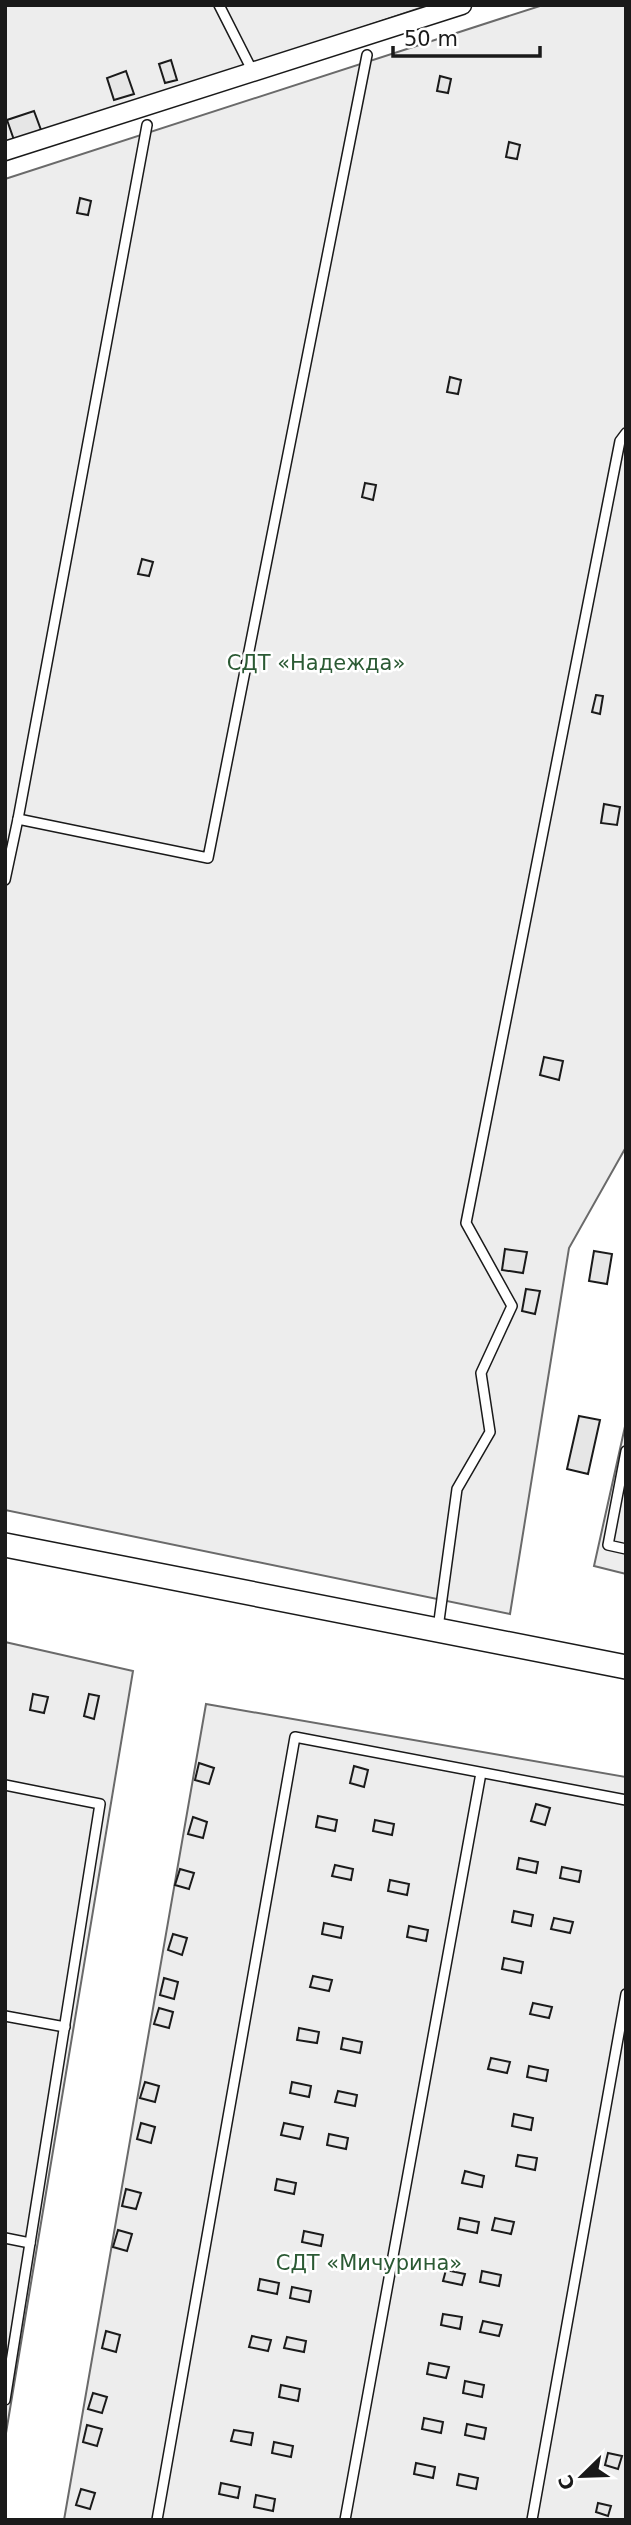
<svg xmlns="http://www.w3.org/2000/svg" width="631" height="2525" font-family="'DejaVu Sans',sans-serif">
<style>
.green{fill:#ededed;stroke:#6a6a6a;stroke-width:2}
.building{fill:#e6e6e6;stroke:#1a1a1a;stroke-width:2}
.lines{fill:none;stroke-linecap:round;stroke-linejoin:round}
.service-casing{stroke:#1a1a1a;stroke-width:12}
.minor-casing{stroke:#1a1a1a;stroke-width:21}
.tertiary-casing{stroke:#1a1a1a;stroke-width:26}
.service{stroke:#fff;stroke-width:9}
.minor{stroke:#fff;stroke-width:18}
.tertiary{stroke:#fff;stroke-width:23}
.labels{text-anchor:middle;stroke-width:5;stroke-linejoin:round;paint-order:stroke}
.park-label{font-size:21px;fill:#2b5a34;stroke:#fff}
</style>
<rect width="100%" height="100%" fill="#fff"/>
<g class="green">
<polygon points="5,5 429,5 5,148"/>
<polygon points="543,5 626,5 626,1147 569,1248 510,1614 5,1510 5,179"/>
<polygon points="626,1422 626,1574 594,1566"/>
<polygon points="5,1642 133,1671 5,2439"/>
<polygon points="206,1704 626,1777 626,2520 64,2520"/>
</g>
<g class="building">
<polygon points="171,60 177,80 165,83 159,64"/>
<polygon points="126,71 134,94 114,100 107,78"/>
<polygon points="440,76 451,79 448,93 437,91"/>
<polygon points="34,111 41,130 14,140 7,120"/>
<polygon points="509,142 520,145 517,159 506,157"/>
<polygon points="80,198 91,201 88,215 77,213"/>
<polygon points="450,377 461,380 458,394 447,392"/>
<polygon points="365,483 376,485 373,500 362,497"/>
<polygon points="142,559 153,562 149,576 138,574"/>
<polygon points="596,695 603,696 600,714 592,712"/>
<polygon points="604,804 620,807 617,825 601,823"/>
<polygon points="544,1057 563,1061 559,1080 540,1075"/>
<polygon points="505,1249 527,1252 523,1273 502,1270"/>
<polygon points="594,1251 612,1254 607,1284 589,1281"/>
<polygon points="526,1289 540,1291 535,1314 522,1311"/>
<polygon points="579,1416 600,1420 588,1474 567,1469"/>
<polygon points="33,1694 48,1697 44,1713 30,1710"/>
<polygon points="89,1694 99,1696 94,1719 84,1716"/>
<polygon points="199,1763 214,1768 209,1784 195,1780"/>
<polygon points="354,1766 368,1770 364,1787 350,1783"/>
<polygon points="536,1804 550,1808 545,1825 531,1821"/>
<polygon points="318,1816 337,1820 335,1831 316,1827"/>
<polygon points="193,1817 207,1822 203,1838 188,1834"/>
<polygon points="375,1820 394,1824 392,1835 373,1831"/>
<polygon points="519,1858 538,1862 536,1873 517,1869"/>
<polygon points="335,1865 353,1869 351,1880 332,1876"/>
<polygon points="562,1867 581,1871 579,1882 560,1878"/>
<polygon points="180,1869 194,1873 189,1889 175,1885"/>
<polygon points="390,1880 409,1884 407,1895 388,1891"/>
<polygon points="514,1911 533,1915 531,1926 512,1922"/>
<polygon points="554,1918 573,1922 570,1933 551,1929"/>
<polygon points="324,1923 343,1927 341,1938 322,1934"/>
<polygon points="409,1926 428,1930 426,1941 407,1937"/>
<polygon points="173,1934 187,1938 182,1955 168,1950"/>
<polygon points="504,1958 523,1962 521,1973 502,1969"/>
<polygon points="313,1976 332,1980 329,1991 310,1987"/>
<polygon points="164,1978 178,1982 174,1999 160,1995"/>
<polygon points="533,2003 552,2007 549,2018 530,2014"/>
<polygon points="159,2008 173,2012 169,2028 154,2024"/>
<polygon points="299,2028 319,2032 317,2043 297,2040"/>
<polygon points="343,2038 362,2042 360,2053 341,2049"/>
<polygon points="491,2058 510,2062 507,2073 488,2069"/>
<polygon points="529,2066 548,2070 546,2081 527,2077"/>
<polygon points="145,2082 159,2086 155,2102 140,2098"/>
<polygon points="292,2082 311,2086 309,2097 290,2093"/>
<polygon points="338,2091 357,2095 355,2106 335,2102"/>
<polygon points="514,2114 533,2118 531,2130 512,2126"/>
<polygon points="141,2123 155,2127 151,2143 137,2139"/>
<polygon points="284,2123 303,2127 300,2139 281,2135"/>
<polygon points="329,2134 348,2138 346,2149 327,2145"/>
<polygon points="518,2155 537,2158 535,2170 516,2166"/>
<polygon points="465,2171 484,2176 482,2187 462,2183"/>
<polygon points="277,2179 296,2183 294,2194 275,2190"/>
<polygon points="126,2189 141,2193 136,2209 122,2206"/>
<polygon points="460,2218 479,2222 477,2233 458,2229"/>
<polygon points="495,2218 514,2222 511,2234 492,2230"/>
<polygon points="118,2230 132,2234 127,2251 113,2247"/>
<polygon points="304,2231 323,2235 321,2246 302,2242"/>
<polygon points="446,2270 465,2274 462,2285 443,2281"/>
<polygon points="482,2271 501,2275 499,2286 480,2282"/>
<polygon points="260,2279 279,2283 277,2294 258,2290"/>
<polygon points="292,2287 311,2291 309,2302 290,2298"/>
<polygon points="443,2314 462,2317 460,2329 441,2325"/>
<polygon points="483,2321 502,2325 499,2336 480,2332"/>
<polygon points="106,2331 120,2335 116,2352 102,2348"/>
<polygon points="252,2336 271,2340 268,2351 249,2347"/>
<polygon points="287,2337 306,2341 304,2352 284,2348"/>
<polygon points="429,2363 449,2367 446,2378 427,2374"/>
<polygon points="465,2381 484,2385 482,2397 463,2393"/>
<polygon points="281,2385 300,2389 298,2401 279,2397"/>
<polygon points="93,2393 107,2397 102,2413 88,2409"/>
<polygon points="424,2418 443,2422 441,2433 422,2429"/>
<polygon points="467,2424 486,2428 484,2439 465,2435"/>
<polygon points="87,2425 102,2429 97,2446 83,2442"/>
<polygon points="234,2430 253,2433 251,2445 231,2441"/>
<polygon points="274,2442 293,2446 291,2457 272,2453"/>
<polygon points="608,2453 622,2456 618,2469 605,2465"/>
<polygon points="416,2463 435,2467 433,2478 414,2474"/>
<polygon points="459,2474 478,2478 476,2489 457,2485"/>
<polygon points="221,2483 240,2487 238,2498 219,2494"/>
<polygon points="81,2489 95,2493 90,2509 76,2505"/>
<polygon points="256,2495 275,2499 273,2511 254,2507"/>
<polygon points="598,2503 611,2506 608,2516 596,2512"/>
</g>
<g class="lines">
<g class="service-casing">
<g id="service">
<polyline points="219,5 253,72"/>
<polyline points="18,819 147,125"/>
<polyline points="5,880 18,819 208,858 367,55"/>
<polyline points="626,1451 608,1545 626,1549"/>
<polyline points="438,1628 457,1489 490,1432 481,1373 512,1306 466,1223 620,441 626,433"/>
<polyline points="5,1785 100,1804 5,2400"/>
<polyline points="5,2016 65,2027"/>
<polyline points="5,2238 30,2243"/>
<polyline points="157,2520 295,1737 626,1800"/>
<polyline points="345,2520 481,1773"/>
<polyline points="532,2520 626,1994"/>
</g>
</g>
<g class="minor-casing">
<polyline id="minor" points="5,151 462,5"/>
</g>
<g class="tertiary-casing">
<polyline id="tertiary" points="5,1545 626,1667"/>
</g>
<use href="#service" class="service"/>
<use href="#minor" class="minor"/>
<use href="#tertiary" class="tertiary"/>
</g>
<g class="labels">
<g class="park-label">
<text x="316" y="670">СДТ «Надежда»</text>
<text x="369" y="2270">СДТ «Мичурина»</text>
</g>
</g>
<rect width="631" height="2525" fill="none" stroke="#1a1a1a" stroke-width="14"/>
<g transform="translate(582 2476) rotate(247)" stroke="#ffffff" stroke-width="5" paint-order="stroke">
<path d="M0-5L12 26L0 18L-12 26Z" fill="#1a1a1a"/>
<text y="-10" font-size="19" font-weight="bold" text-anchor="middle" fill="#1a1a1a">С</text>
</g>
<path d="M393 46v10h147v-10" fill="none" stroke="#1a1a1a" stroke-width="3.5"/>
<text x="404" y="46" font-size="21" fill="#1a1a1a" stroke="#ffffff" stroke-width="5" paint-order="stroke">50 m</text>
</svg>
